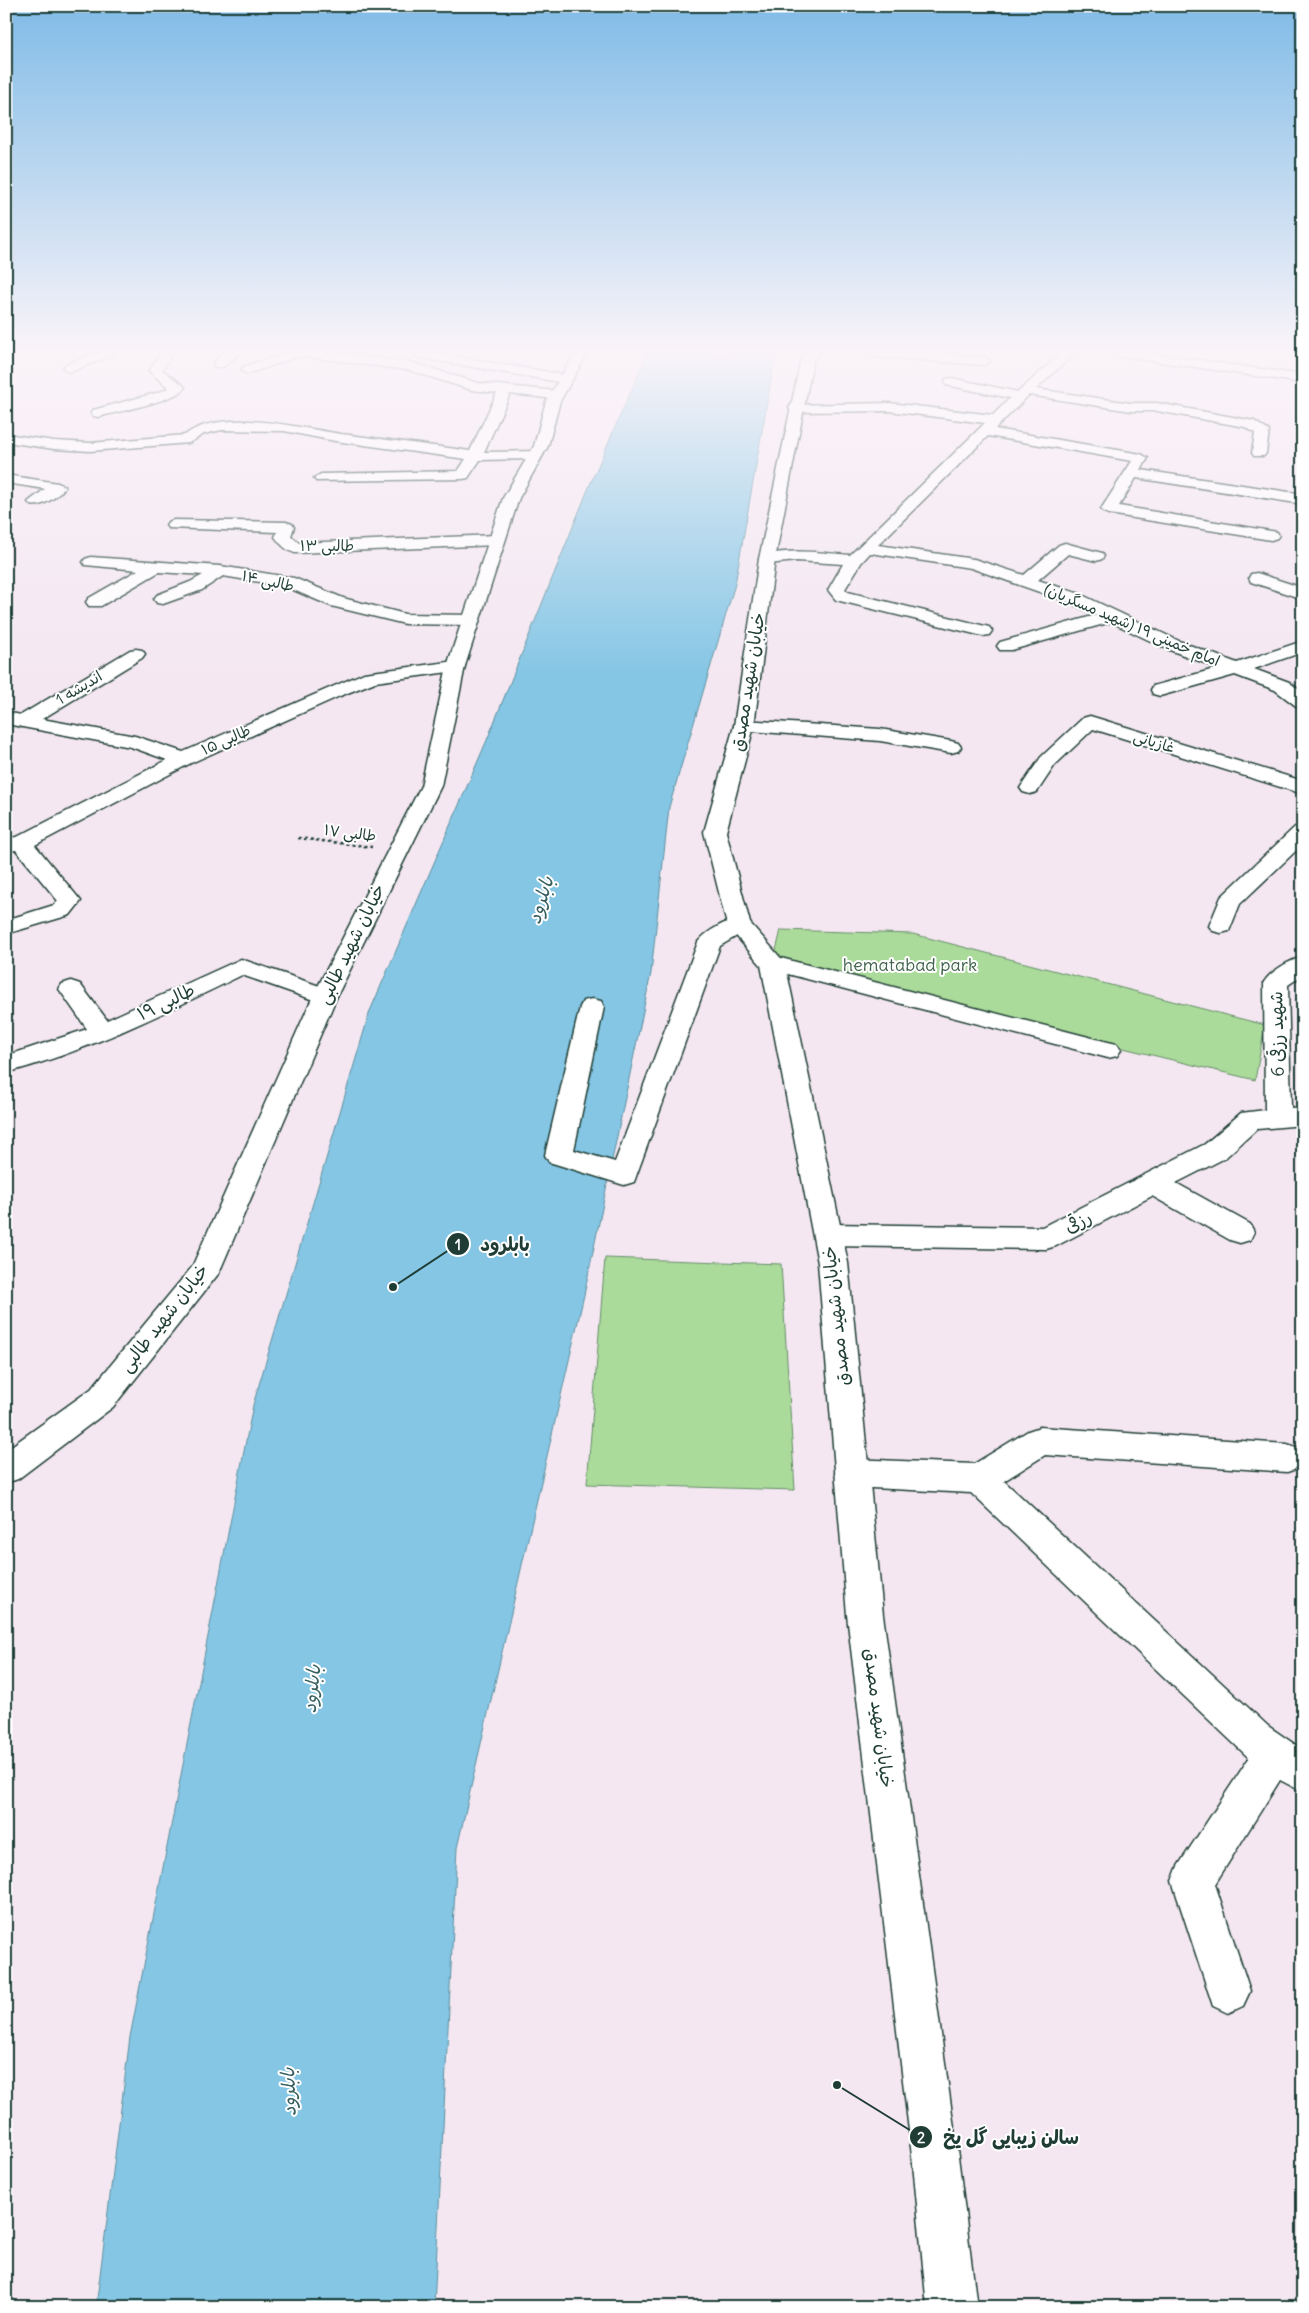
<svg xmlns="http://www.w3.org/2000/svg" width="1309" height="2313" font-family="Delius,'Playpen Sans Arabic',sans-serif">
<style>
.green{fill:#abdb9b;stroke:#658c68}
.water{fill:#85c6e5;stroke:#5c8f9e}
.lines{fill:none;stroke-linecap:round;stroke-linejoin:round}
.minor-casing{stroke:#1f3d34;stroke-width:3}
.tertiary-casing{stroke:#1f3d34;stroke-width:3}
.path{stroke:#1f3d34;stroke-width:2.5;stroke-dasharray:3 3;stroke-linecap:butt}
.minor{fill:#fff;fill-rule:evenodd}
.tertiary{fill:#fff;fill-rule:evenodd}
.labels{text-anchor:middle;stroke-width:4;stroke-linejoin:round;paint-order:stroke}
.far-street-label{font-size:15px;fill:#1f3d34;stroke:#fff}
.street-label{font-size:18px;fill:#1f3d34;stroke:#fff}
.park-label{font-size:18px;fill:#42644e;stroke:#fff}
.water-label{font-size:19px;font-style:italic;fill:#385f60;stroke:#fff}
.leader{fill:none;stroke:#1f3d34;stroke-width:2}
.callout-dot{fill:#1f3d34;stroke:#fff;stroke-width:2}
.mark-label{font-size:15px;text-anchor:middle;font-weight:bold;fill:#fff}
.callout-label{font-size:19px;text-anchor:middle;font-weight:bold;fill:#1f3d34;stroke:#fff;stroke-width:4;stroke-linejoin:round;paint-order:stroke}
</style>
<rect width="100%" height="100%" fill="#f4e7f1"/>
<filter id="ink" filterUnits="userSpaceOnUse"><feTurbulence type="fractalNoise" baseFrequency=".02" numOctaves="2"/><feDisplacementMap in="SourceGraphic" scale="10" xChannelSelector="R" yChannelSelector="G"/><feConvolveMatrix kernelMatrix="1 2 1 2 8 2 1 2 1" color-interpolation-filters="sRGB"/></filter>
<g filter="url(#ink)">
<g class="green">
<polygon points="781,930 913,934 1265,1025 1255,1080 773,963"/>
<polygon points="605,1258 781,1264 795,1490 587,1484"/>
</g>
<polygon class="water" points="648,352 776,352 735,584 669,807 651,973 584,1295 457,1848 434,2307 96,2307 130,2037 253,1405 370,1011 487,740 591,482"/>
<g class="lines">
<g class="minor-casing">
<g id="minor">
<polygon points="98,352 114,352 112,355 73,371 69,372 63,368 65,365"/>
<path d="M161,352h12l-11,18 21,15 2,3c-11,13 -69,24 -87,29l-5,-1 -2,-3 2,-3 67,-18 9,-4 -20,-17z"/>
<polygon points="226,352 241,352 223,367 215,367 213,364 221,354"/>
<path d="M289,352h35l86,10 68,21 78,8 7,4 -7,4 -46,-5 -26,58 52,-1 7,4 -7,4 -56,1 -12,18 -5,1 -147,2 -2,-3 7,-4 137,-3 8,-12 -131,-18 -51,-10 -62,-1 -18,4 -15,9 -99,8 -36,-2 -48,-7v-8l48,7 36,2 95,-8c36,-28 115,-7 156,-1 43,5 86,11 129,17l27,-58 -25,-3 -64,-20 -108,-14 -53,18 -6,-4 2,-3z"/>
<polygon points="416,352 429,352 565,375 571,379 565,383 421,358 417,357 415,354"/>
<polygon points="863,352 911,352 984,357 990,361 984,365 869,356"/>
<path d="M1063,352h13l-40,37 95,14h26l97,18 15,10 -3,22 -2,3h-10l-2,-3 3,-20 -10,-6 -88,-16h-26l-102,-16 -34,34 146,25 7,4 -7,12 162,24v10l-167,-26 -17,28 158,26 2,3 -2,3 -6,2 -162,-26 -5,-2 -3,-3 31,-48 -144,-25 -110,109 96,14 50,16 35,-30 6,-2 37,10 2,3 -2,3 -6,2 -28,-7 -30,26 42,14 99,47 58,22 66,-22v11l-49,17 35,13 14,11v15l-7,-2 -21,-16 -40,-15 -75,21 -7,-2 -2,-4 2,-4 65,-18 -51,-19 -56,-27 -99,28h-12l-3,-4 3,-4 96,-27 -28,-13 -97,-34 -101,-15 -9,10 -16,26 3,3 141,35 3,4 -3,4 -6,1 -147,-36 -8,-10 15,-26 -46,-3 -30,3 -6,-2 -2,-3 2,-3c29,-8 60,-3 89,-1l135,-132 -96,-12 -93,1 -5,-1 -2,-3 2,-3 98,-2 104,12 17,-17 -64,-13 -1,-3 1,-3 5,-1 67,14z"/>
<polygon points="1113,352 1142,352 1303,375 1303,383 1119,356"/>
<path d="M6,475l52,8 7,4c-6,9 -23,21 -34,18l-3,-3 17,-13 -39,-6z"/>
<path d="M174,520l112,2 6,2 2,3 -3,9 8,7 198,-8 6,2 2,3 -2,3 -6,2 -202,8c-8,-2 -15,-9 -20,-16l2,-5 -109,-4 -2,-3 2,-3z"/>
<polygon points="91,557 220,566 294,578 343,598 405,614 470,615 476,616 479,620 476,624 470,625 405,624 331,606 284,586 223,576 202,590 163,604 157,603 154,599 157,595 190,582 203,575 159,572 101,606 89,606 86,602 89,598 138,570 85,565 83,562 85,559"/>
<polygon points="1257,573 1303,588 1303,599 1251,582 1249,578 1251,574"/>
<polygon points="136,649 142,650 145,654 142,658 42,719 135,736 183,752 364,673 456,661 462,662 465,666 462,670 456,671 375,682 340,696 191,763 35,845 81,901 70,915 6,934 6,920 54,905 58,901 16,850 6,851 6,838 17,837 167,760 131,747 6,724 6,712 21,715 130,650"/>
<polygon points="1090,716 1303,781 1303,794 1093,729 1055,765 1037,792 1030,794 1023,792 1020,788 1041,757 1083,718"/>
<polygon points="744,720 880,729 951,741 958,743 961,747 958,751 951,753 880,741 737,730 734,726 737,722"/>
<polygon points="1303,826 1303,844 1240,904 1229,931 1221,933 1213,931 1209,926 1221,897 1295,827"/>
<path d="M739,918l8,2 4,5 -4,5 -27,16 -86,236 -10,3 -75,-23 -4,-7 35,-148 3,-6 9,-2 9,2 3,6 -30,143 41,12 83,-220c8,-11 28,-21 41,-24z"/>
<polygon points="773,956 1108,1042 1117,1044 1121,1050 1117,1056 1108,1058 765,968 761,963 765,958"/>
<path d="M1303,957v18l-15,10 3,123 12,-1v18l-46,4 -32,29 -49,25 74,41 4,8 -4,8 -10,3 -10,-3 -78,-44 -96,50 -10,3 -219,-3 -10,-3 -4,-8 4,-8 10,-3 215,3 163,-83 36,-31 24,-3 -1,-128c7,-11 26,-22 39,-25z"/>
<path d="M241,959l93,32 3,5 -3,5 -9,3 -83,-29c-78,38 -151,75 -236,98v-17l81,-27 -28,-40 3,-5 9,-3 9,3 27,36z"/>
<polygon points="1040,1427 1287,1444 1299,1448 1303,1456 1299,1468 1287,1472 1045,1455 1004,1481 1268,1726 1303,1750 1303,1792 1280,1780 1215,1884 1250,1991 1243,2006 1228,2013 1213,2006 1172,1881 1178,1866 1249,1758 971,1493 852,1487 840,1483 835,1473 840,1463 852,1459 974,1464 1028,1431"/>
</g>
</g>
<g class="tertiary-casing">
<g id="tertiary">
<polygon points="576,352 588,352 560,401 548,446 519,498 465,666 441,786 337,996 219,1273 113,1407 18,1479 6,1483 6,1450 91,1389 192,1267 313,996 421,786 447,666 503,498 534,446 546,401"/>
<polygon points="807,352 820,352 813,360 775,559 754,726 726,832 750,923 785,963 848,1263 883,1615 959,2164 977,2307 927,2307 913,2164 847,1615 818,1263 761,965 727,925 704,832 734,726 759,559 801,359"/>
</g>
</g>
<polyline class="path" points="298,838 372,847"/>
<use href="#minor" class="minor"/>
<use href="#tertiary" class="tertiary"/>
</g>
</g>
<linearGradient id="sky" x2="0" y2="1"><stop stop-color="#80bbe7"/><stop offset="0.52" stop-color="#faf4f9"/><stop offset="1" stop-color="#faf4f9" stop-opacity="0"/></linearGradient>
<rect width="1309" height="675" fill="url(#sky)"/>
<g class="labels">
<g class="far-street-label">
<text x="327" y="551">طالبی ۱۳</text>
<text transform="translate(268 581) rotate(12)" y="5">طالبی ۱۴</text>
<text transform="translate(1132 625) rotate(23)" y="5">امام خمینی ۱۹ (شهید مسگریان)</text>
<text transform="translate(79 688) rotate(-31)" y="5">اندیشه 1</text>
<text transform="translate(226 740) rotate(-24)" y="5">طالبی ۱۵</text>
<text transform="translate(1154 742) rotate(17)" y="5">غازیانی</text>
<text transform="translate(350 833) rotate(7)" y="5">طالبی ۱۷</text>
</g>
<g class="street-label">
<text transform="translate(748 682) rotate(-81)" y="6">خیابان شهید مصدق</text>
<text transform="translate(351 944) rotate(-64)" y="6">خیابان شهید طالبی</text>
<text transform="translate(166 1002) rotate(-26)" y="6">طالبی ۱۹</text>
<text transform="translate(1277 1034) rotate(-91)" y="6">شهید رزقی 6</text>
<text transform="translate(1078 1222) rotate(-27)" y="6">رزقی</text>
<text transform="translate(836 1316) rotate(-96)" y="6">خیابان شهید مصدق</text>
<text transform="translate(164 1318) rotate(-52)" y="6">خیابان شهید طالبی</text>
<text transform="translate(879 1718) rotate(83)" y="6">خیابان شهید مصدق</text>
</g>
<g class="park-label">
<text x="910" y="971">hematabad park</text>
</g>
<g class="water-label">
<text transform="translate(540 900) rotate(-73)" y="7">بابلرود</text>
<text transform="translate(311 1689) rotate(-84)" y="7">بابلرود</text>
<text transform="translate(288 2092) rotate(-92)" y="7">بابلرود</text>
</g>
</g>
<path class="leader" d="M393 1287L458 1244M837 2085L921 2137"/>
<g class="callout-dot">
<circle cx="393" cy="1287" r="5"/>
<circle cx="837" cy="2085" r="5"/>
<circle cx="458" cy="1244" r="12"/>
<circle cx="921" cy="2137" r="12"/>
</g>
<g class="mark-label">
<text x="458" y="1250">1</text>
<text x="921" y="2143">2</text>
</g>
<g class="callout-label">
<text x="505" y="1251">بابلرود</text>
<text x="1011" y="2144">سالن زیبایی گل یخ</text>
</g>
<rect width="1309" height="2313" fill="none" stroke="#fff" stroke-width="25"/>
<rect x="12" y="12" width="1284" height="2288" fill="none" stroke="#1f3d34" stroke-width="2" filter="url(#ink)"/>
</svg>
